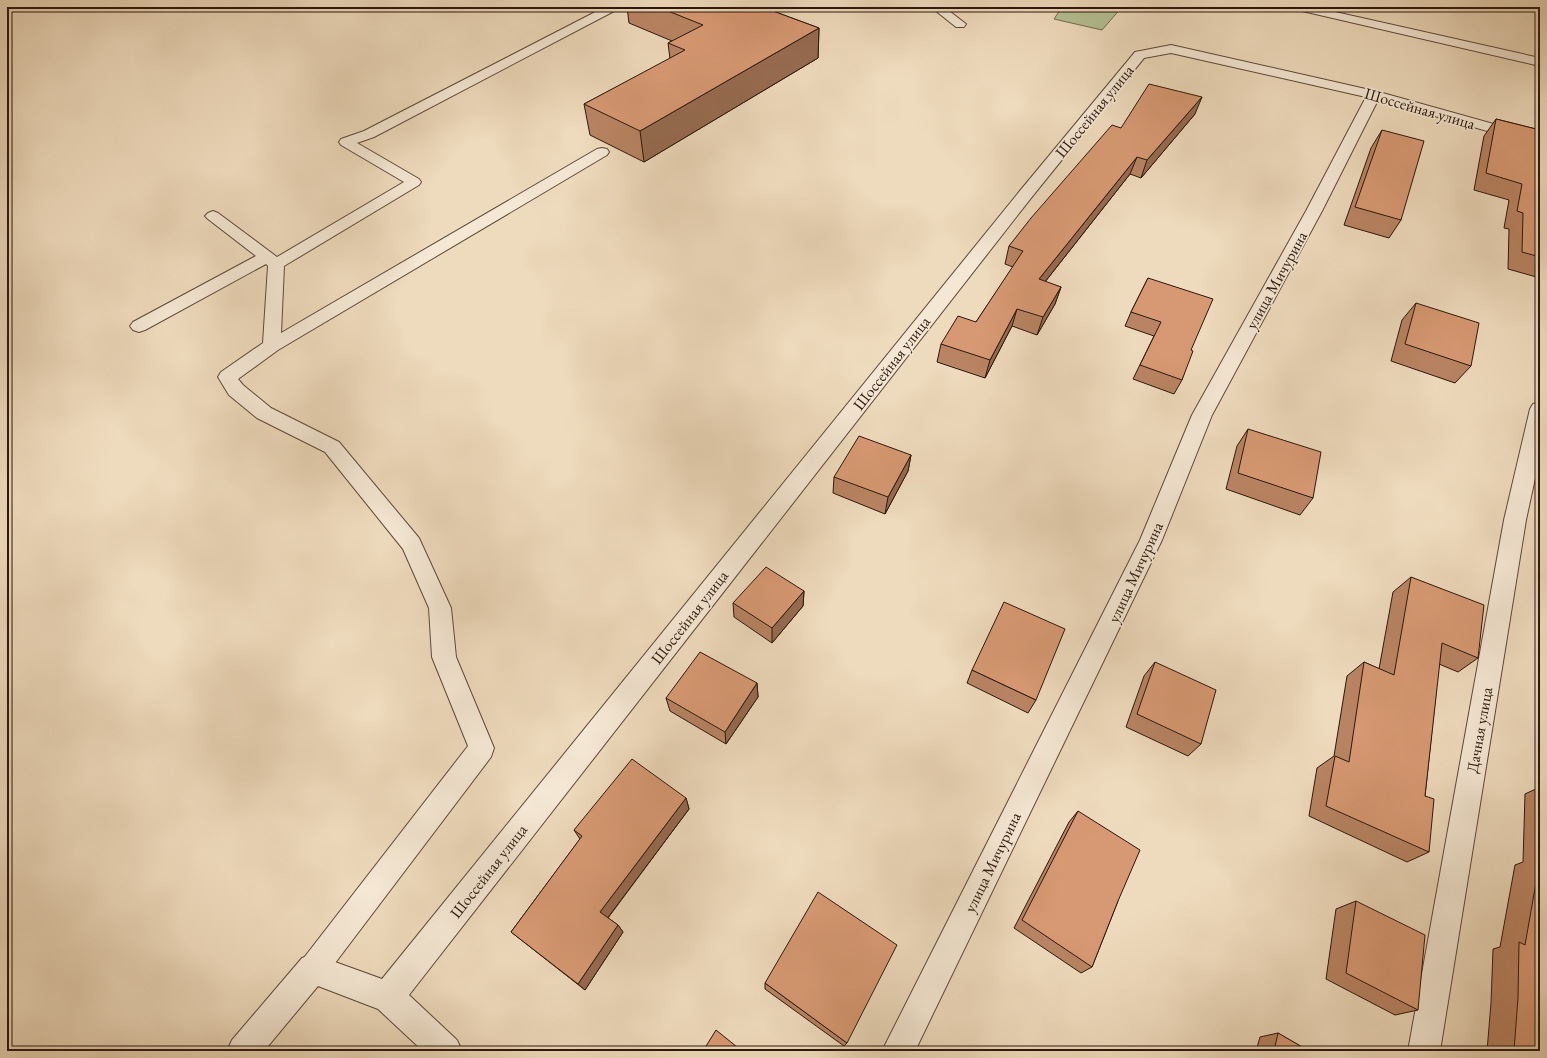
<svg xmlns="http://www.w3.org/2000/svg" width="1547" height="1058" font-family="'EB Garamond',serif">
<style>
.green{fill:#b4c194;stroke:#706c50}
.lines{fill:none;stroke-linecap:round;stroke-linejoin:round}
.service-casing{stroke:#5c4839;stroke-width:2}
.minor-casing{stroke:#5c4839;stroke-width:2}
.service{fill:#f4e7d3;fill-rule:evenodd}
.minor{fill:#f4e7d3;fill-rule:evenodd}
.wall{fill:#b98463;stroke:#2b170d}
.shaded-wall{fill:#966b50;stroke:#2b170d}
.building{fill:#d79973;stroke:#2b170d}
.labels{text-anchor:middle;stroke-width:3.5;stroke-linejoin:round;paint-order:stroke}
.street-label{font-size:16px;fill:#2b170d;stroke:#f4e7d3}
</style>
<rect width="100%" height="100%" fill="#eedabc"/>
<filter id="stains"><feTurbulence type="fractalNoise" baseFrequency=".005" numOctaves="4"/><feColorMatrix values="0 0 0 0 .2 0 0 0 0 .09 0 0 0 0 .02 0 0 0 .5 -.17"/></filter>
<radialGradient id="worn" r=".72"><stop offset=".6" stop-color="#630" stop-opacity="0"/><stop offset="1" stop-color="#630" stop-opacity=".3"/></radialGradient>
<polygon class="green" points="1062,7 1122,7 1102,30 1054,19"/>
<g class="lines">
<g class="service-casing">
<g id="service">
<polygon points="605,7 620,7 618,9 374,137 357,143 419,179 421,182 419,185 284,266 281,333 597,149 602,148 607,149 609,152 607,155 278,350 238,379 243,385 271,408 339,442 419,538 451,608 456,657 494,748 491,757 323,979 313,984 303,979 298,969 303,959 468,746 432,657 429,608 403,549 325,452 257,418 229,395 218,377 221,372 263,343 268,266 266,264 145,330 139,332 133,330 130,326 133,322 256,256 208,219 205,216 208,213 213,211 218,213 277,257 404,182 341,145 339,142 341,139 364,131"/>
<polygon points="931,7 944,7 966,24 964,27 956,27"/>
<polygon points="1292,7 1313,7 1540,58 1540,66 1298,10 1294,9"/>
</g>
</g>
<g class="minor-casing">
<g id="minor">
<polygon points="1171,45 1379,92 1540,137 1540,146 1378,100 1322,211 1212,415 1162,540 915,1051 882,1051 1140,540 1192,415 1306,211 1366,97 1171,53 1144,58 1031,198 409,995 457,1040 462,1051 423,1051 378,1009 318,986 264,1051 227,1051 232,1040 302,958 313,954 382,979 1019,192 1135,52"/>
<polygon points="1540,402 1540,455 1526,520 1440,1051 1408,1051 1504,520 1530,409 1533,404"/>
</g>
</g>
<use href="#service" class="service"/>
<use href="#minor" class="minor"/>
</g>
<g class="wall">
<polygon points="627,7 762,7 819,28 818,58 644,162 590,135 584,104 670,59 668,43 672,41 629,23"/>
<polygon points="1195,114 1141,178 1130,174 1045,282 1061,287 1055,304 1037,335 1012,326 985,378 937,362 941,344 976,322 1013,267 1005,264 1009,246 1121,128"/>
<polygon points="1496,119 1540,130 1540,278 1508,269 1509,229 1504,228 1509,200 1474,190 1484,136"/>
<polygon points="1382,130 1401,220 1389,238 1344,225 1371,148"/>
<polygon points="1148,278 1191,350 1182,380 1174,394 1133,379 1154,336 1125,326 1131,312"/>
<polygon points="1416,303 1471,366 1455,383 1391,361 1402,320"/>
<polygon points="1248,429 1313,498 1300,515 1226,489 1237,446"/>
<polygon points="911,455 908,471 885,514 833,493 834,477"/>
<polygon points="1411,577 1478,658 1458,672 1439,664 1425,796 1429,852 1407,862 1309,816 1317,768 1334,756 1347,676 1364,662 1379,669 1393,592"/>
<polygon points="804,591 803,606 772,643 734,617 733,603"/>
<polygon points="1155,662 1201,744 1188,756 1126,727 1144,676"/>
<polygon points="972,670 1036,700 1028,713 967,683"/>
<polygon points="757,683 758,697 726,744 670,711 666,698"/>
<polygon points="1540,787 1540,1051 1487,1051 1491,1003 1493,949 1500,947 1515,865 1523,862 1525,794"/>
<polygon points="686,798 689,809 608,918 618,925 623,932 585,990 511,932 580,839 574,830"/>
<polygon points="1078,811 1118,901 1092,967 1081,973 1014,928 1069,822"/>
<polygon points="1356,901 1418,1010 1395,1015 1326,979 1336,909"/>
<polygon points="765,983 847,1043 844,1046 765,989"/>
<polygon points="1278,1033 1309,1051 1256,1051 1260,1037"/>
</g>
<g class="shaded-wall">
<polygon points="819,28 818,58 644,162 640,131"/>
<polygon points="1202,97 1195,114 1141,178 1147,160"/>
<polygon points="1137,157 1130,174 1033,297 1039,279"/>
<polygon points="1061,287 1055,304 1037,335 1043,317"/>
<polygon points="1017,309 1012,326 985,378 990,360"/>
<polygon points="911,455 908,471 885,514 888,497"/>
<polygon points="804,591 803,606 772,643 772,628"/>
<polygon points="757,683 758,697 726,744 725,732"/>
<polygon points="686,798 689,809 606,920 600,912"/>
<polygon points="618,925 623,932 585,990 578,984"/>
</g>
<g class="building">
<polygon points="658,7 762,7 819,28 640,131 584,104 685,50 668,43 703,25"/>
<polygon points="1149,84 1202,97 1147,160 1137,157 1039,279 1061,287 1043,317 1017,309 990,360 941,344 958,316 976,322 1023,251 1009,246 1031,218 1112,125 1121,128"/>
<polygon points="1496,119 1540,130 1540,257 1522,252 1523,213 1517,211 1522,184 1486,173"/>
<polygon points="1382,130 1424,141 1401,220 1355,207"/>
<polygon points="1148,278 1213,299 1191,350 1193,351 1182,380 1140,365 1161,322 1131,312"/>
<polygon points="1416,303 1479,323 1471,366 1405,344"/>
<polygon points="1248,429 1321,452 1313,498 1238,473"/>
<polygon points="859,436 911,455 888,497 834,477"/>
<polygon points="766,567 804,591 772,628 733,603"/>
<polygon points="1411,577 1484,605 1478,658 1442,643 1425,796 1434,799 1429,852 1326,806 1335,756 1349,762 1364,662 1394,675"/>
<polygon points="1004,602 1065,629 1036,700 972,670"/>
<polygon points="700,652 757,683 725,732 666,698"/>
<polygon points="1155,662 1216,690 1201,744 1137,714"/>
<polygon points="632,759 686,798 600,912 618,925 578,984 511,932 582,836 574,830"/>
<polygon points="1078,811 1140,850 1118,901 1092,967 1022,920"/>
<polygon points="1540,860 1540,1051 1514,1051 1518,998 1519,942 1525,945"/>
<polygon points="818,892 897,945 847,1043 765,983"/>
<polygon points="1356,901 1425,935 1418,1010 1346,973"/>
<polygon points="716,1030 742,1051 703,1051"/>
<polygon points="1278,1033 1309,1051 1274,1051"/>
</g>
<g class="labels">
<g class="street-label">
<text transform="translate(1420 108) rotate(16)" y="6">Шоссейная улица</text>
<text transform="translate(1094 111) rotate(-51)" y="6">Шоссейная улица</text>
<text transform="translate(1276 280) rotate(-61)" y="6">улица Мичурина</text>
<text transform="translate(891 363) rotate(-52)" y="6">Шоссейная улица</text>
<text transform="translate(1135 572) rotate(-65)" y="6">улица Мичурина</text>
<text transform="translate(689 617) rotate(-52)" y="6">Шоссейная улица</text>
<text transform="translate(1479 730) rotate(-80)" y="6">Дачная улица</text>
<text transform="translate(992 862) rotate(-64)" y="6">улица Мичурина</text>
<text transform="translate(488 871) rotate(-52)" y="6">Шоссейная улица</text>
</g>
</g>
<rect width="1547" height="1058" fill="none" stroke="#eedabc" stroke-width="24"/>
<rect x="8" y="8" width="1531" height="1042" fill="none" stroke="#2b170d" stroke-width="2"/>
<rect x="12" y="12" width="1523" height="1034" fill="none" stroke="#2b170d"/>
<rect width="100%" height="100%" filter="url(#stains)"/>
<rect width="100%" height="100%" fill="url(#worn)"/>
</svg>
